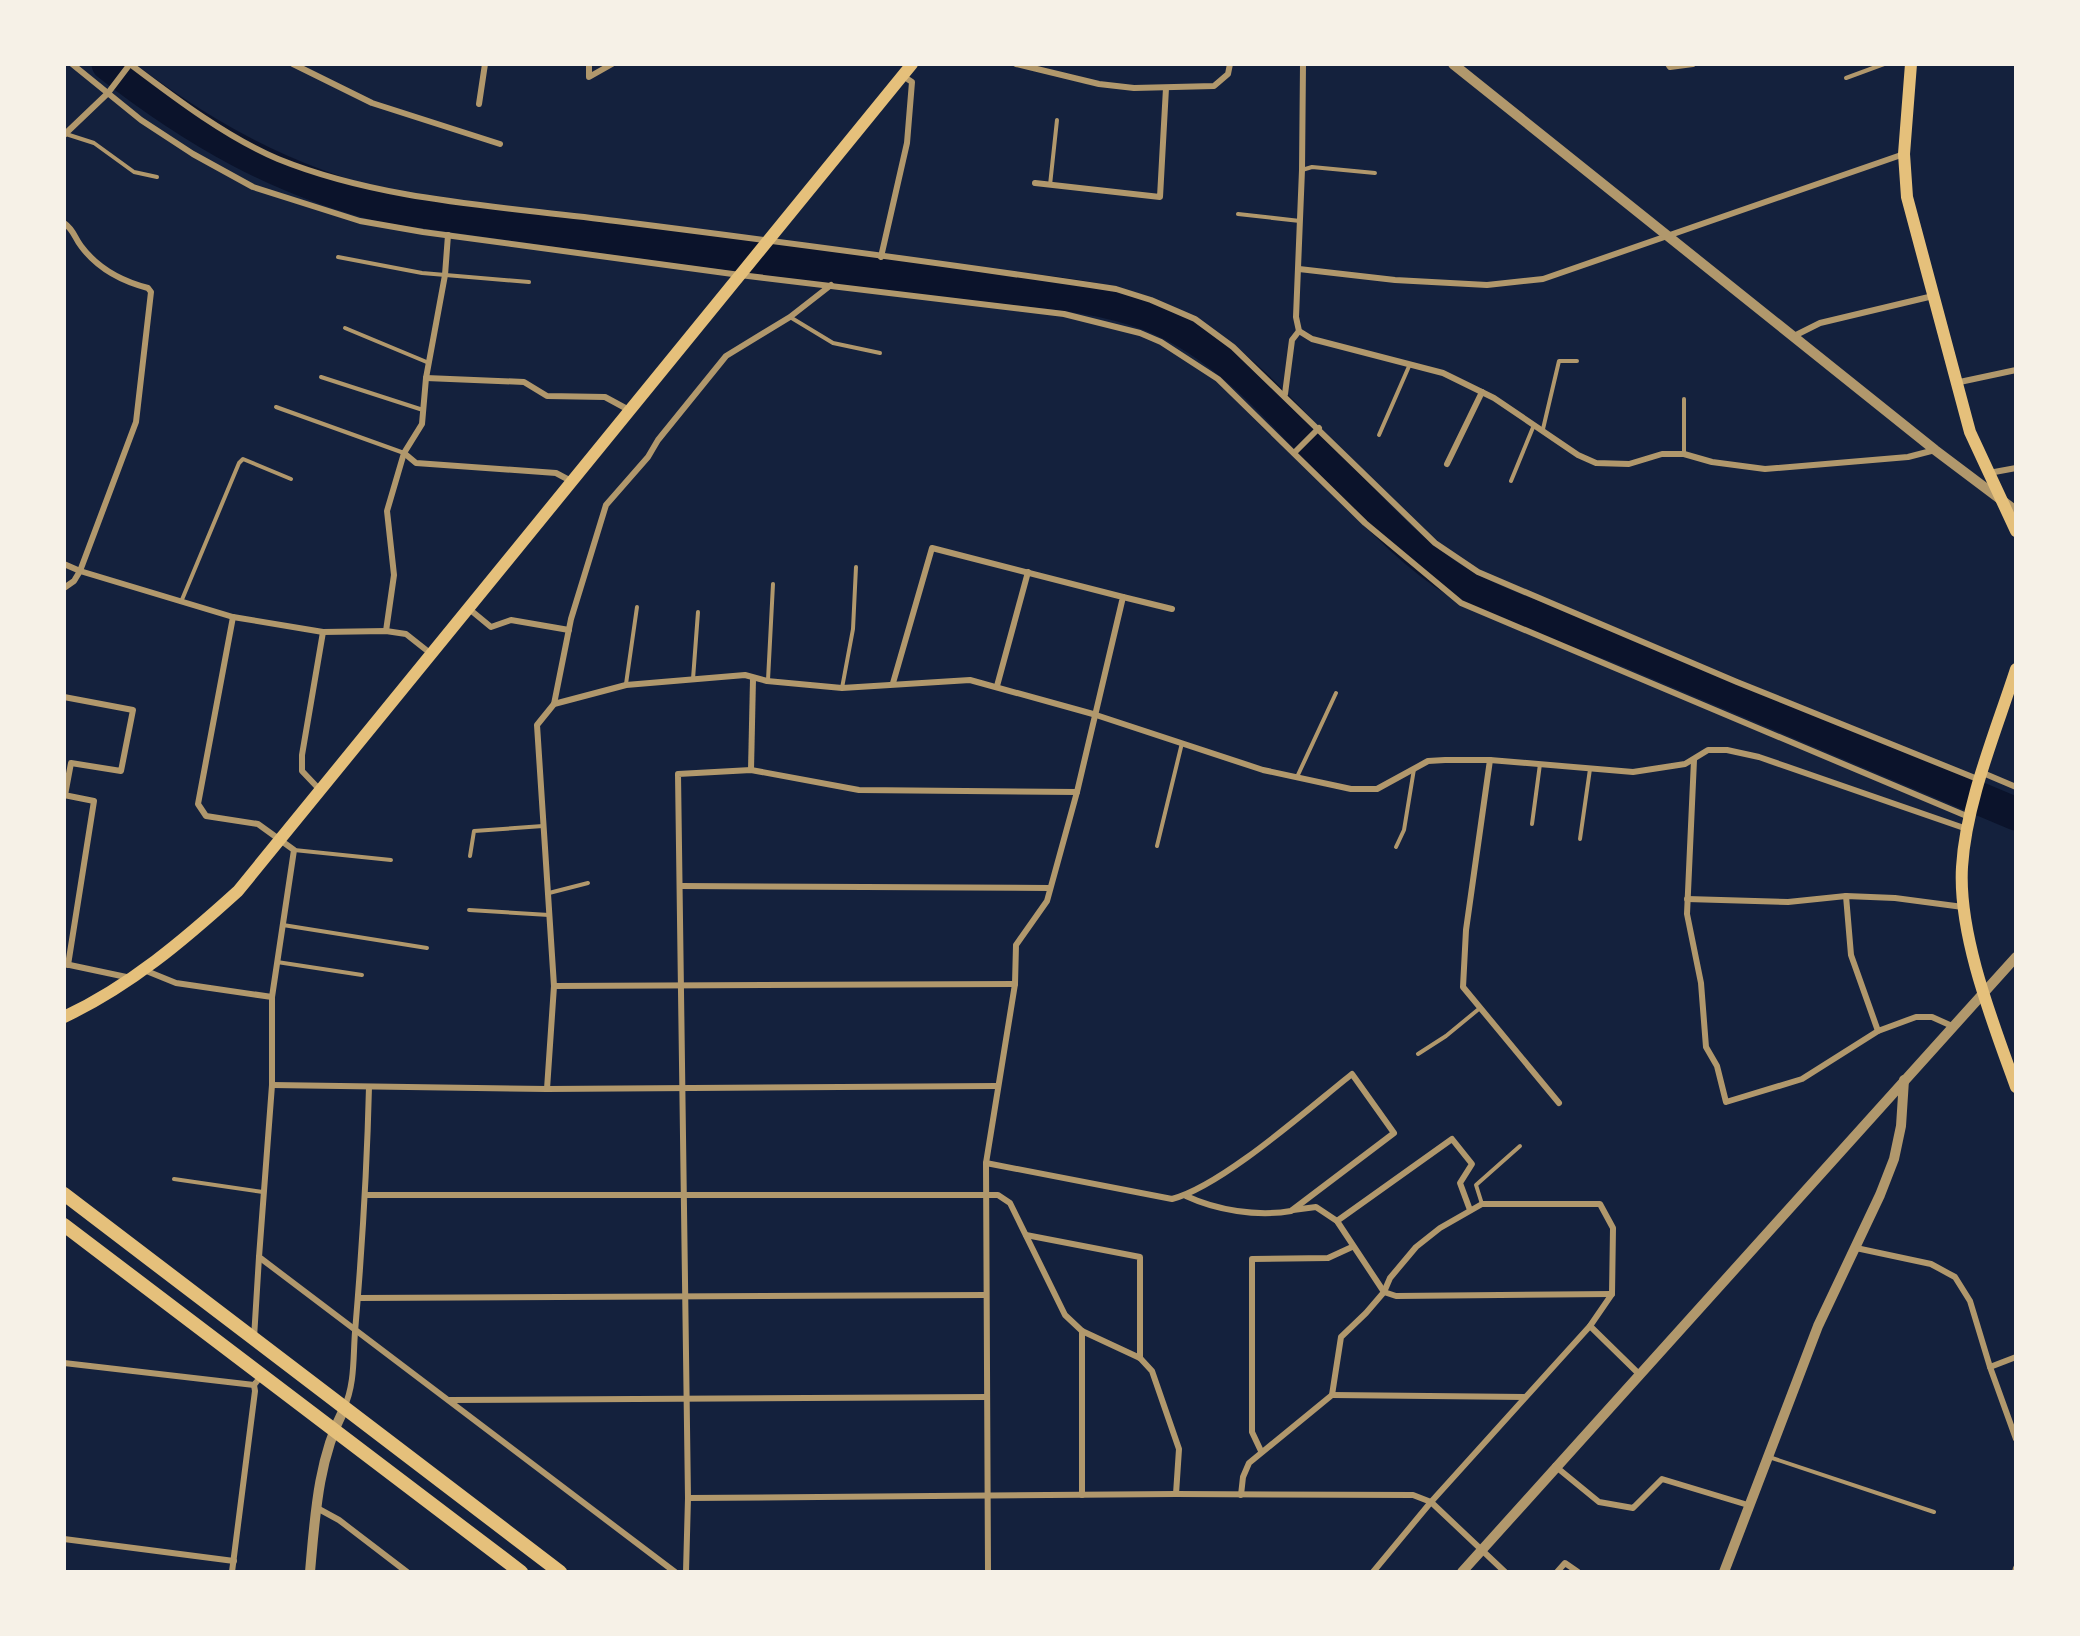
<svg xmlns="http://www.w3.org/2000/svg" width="2080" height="1636" font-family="'IBM Plex Serif',serif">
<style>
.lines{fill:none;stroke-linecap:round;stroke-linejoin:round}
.river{stroke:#0b132b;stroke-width:33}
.service{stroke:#b1986c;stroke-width:4}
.minor{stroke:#b1986c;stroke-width:6}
.tertiary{stroke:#b1986c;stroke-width:10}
.primary{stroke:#e5c07b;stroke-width:12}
.trunk{stroke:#e5c07b;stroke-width:14}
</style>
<rect width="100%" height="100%" fill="#14213d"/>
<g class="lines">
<path class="river" d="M108,64c86,67 172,117 280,143 156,22 314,44 471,64 50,6 101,11 151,17 48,5 96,10 141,27 120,48 190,187 294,259 51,35 117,50 174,73 132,56 264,112 397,167"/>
<g class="service">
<polyline points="1846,78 1884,64"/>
<polyline points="66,134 94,143 134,172 157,177"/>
<polyline points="1302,170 1312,167 1375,173"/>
<polyline points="1050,185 1057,120"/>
<polyline points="1238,214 1300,221"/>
<polyline points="338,257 422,273 529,282"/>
<polyline points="790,317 833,343 880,353"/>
<polyline points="345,328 429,363"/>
<polyline points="321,377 423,410"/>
<polyline points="276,407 404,453"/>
<polyline points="1543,429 1559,361 1577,361"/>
<polyline points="1379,435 1410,364"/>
<polyline points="1684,454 1684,399"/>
<polyline points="1511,481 1534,425"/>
<polyline points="181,602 239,463 243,459 291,479"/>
<polyline points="693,679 698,612"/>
<polyline points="768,680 773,584"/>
<polyline points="626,684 637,607"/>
<polyline points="842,688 853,629 856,567"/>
<polyline points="1297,777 1336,693"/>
<polyline points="1532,824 1540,764"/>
<polyline points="1580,839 1590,769"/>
<polyline points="1157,846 1182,743"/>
<polyline points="1396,847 1404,830 1414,769"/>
<polyline points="294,850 391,860"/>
<polyline points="470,856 474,831 543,826"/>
<polyline points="549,893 588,883"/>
<polyline points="469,910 549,915"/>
<polyline points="283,925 427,948"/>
<polyline points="277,962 362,975"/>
<polyline points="1418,1054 1446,1036 1480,1008"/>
<polyline points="174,1179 263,1192"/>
<polyline points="1482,1204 1476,1185 1520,1146"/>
<polyline points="1769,1457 1934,1512"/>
</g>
<g class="minor">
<polyline points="72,64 141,120 193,154 253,187 360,221 423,232 740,275 1064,314 1140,333 1161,342 1218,379 1365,523 1461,603 1969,817"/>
<path d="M130,64c45,34 96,73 148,95 106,43 226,47 338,62 167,21 334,43 500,68l35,11 44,19 38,28 202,196 43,29 259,110 243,98"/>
<polyline points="293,64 372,103 500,144"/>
<polyline points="589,64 589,77 612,64"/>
<polyline points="1016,64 1099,84 1134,88 1214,86 1228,74 1230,64"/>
<polyline points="1303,64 1302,170 1296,317 1299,331 1312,339 1443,373 1494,398 1578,455 1596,463 1629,464 1662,454 1684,454 1712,462 1765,469 1908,457 1935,450"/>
<polyline points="1668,64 1670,67 1693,64"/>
<polyline points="479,104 485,64"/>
<polyline points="64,135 108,93 130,64"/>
<polyline points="1035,183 1160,197 1166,88"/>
<path d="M64,223c10,7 10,14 17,23 17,23 40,35 67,42l3,4 -15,130 -56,149 -6,10 -10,7"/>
<polyline points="881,257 907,143 912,82 903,76"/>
<polyline points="1299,269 1395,280 1487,285 1543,279 1904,154"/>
<polyline points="1794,336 1820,323 1933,296"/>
<polyline points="426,378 524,382 547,396 605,397 629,410"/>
<polyline points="1955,383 2016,370"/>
<polyline points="1285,394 1292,340 1299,331"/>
<polyline points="404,453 416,463 556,473 571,481"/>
<polyline points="1294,453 1319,428"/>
<polyline points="1447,464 1482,392"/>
<polyline points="1989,473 2016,468"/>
<polyline points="64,564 80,571 233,617 323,632 386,631 406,634 430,653"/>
<polyline points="1123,597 1172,609"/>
<polyline points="468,608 491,627 511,620 569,630"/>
<polyline points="233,617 198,804 206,816 258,824 294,850 272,997 272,1085 259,1257 675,1572"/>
<polyline points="386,631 394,575 387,511 404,453 422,424 426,378 445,275 448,235"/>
<polyline points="893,683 932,548 1123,597 1077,792 1047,901 1016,945 1015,984 986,1163 988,1572"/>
<polyline points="997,686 1028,572"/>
<polyline points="64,697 133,710 121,771 71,763 65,795"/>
<polyline points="554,704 571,619 606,505 648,457 658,440 726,356 790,317 831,285"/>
<polyline points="1490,760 1466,930 1463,987 1559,1103"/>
<polyline points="1694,760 1687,914 1701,983 1706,1047 1717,1066 1726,1102 1802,1079 1878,1031 1916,1017 1932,1017 1952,1026"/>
<polyline points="751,770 753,679"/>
<polyline points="1983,773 2016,787"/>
<polyline points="320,790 302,771 302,755 323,632"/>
<polyline points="64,795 94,801 68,965"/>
<polyline points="681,886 1050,888"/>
<polyline points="1687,899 1788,902 1846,896"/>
<polyline points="65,964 131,978"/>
<polyline points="144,970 176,983 272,997"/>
<polyline points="554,986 1015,984"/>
<polyline points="1878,1031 1851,955 1846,896 1895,898 1963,907"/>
<polyline points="272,1085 547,1089 997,1086"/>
<polyline points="547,1089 554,986 537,725 554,704 626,685 745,675 767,681 842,688 970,680 1093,714 1263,770 1351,789 1377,789 1428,761 1445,760 1490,760 1633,772 1685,764 1708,750 1727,750 1759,757 1967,829"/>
<path d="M986,1163l186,36c50,-13 136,-90 180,-125l42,59 -103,78c-34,6 -75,-1 -105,-15"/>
<polyline points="367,1195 998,1195 1010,1203 1065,1315 1082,1331 1140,1358 1152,1371 1179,1449 1176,1494"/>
<polyline points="1293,1210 1316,1207 1337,1221 1384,1292 1396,1296 1612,1294"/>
<polyline points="1337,1221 1452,1139 1472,1164 1460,1183 1470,1210"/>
<polyline points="1026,1235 1140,1257 1140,1358"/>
<polyline points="1856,1248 1931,1264 1955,1277 1970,1301 1990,1367 2016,1439"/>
<polyline points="358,1298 986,1295"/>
<polyline points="1590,1326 1639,1374"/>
<polyline points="1082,1331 1082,1495"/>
<polyline points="254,1338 259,1257"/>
<polyline points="64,1363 254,1385 262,1375"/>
<polyline points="1990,1367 2016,1357"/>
<polyline points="1332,1395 1525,1397"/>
<polyline points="449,1400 987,1397"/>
<path d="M344,1408c11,-24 9,-50 11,-76 7,-82 12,-163 14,-245"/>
<polyline points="1261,1451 1252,1432 1252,1259 1328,1258 1352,1247"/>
<polyline points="1555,1466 1599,1502 1633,1508 1662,1479 1748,1505"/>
<polyline points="1241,1495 1243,1477 1249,1463 1332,1395 1341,1337 1366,1313 1384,1292 1390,1278 1416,1247 1440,1228 1482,1204 1600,1204 1613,1228 1612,1294 1590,1326 1431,1502 1373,1572"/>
<polyline points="688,1498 1176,1494 1413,1495 1431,1502 1505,1572"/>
<polyline points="317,1508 339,1520 407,1572"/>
<polyline points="64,1539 234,1561"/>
<polyline points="232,1572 255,1391 254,1385"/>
<polyline points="686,1572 688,1498 678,774 751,770 859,790 1077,792"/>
<polyline points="1557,1572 1565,1563 1578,1572"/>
<polyline points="2015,1572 2016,1568"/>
</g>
<g class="tertiary">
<polyline points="1453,64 1935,450 2016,511"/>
<path d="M310,1572c5,-56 8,-113 34,-163"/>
<polyline points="1462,1572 2016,957"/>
<polyline points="1724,1572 1818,1326 1880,1195 1894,1159 1901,1126 1904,1080"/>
</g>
<g class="primary">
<polyline points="1911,64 1904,154 1907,197 1970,432 2016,531"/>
<path d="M2016,669c-20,62 -50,133 -54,198 -4,68 31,156 54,220"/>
<path d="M64,1017c66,-31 120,-77 174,-126l674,-827"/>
</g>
<g class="trunk">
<polyline points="64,1194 560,1572"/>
<polyline points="64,1225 521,1572"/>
</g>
</g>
<rect width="2080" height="1636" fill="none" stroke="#f6f1e7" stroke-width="132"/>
</svg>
